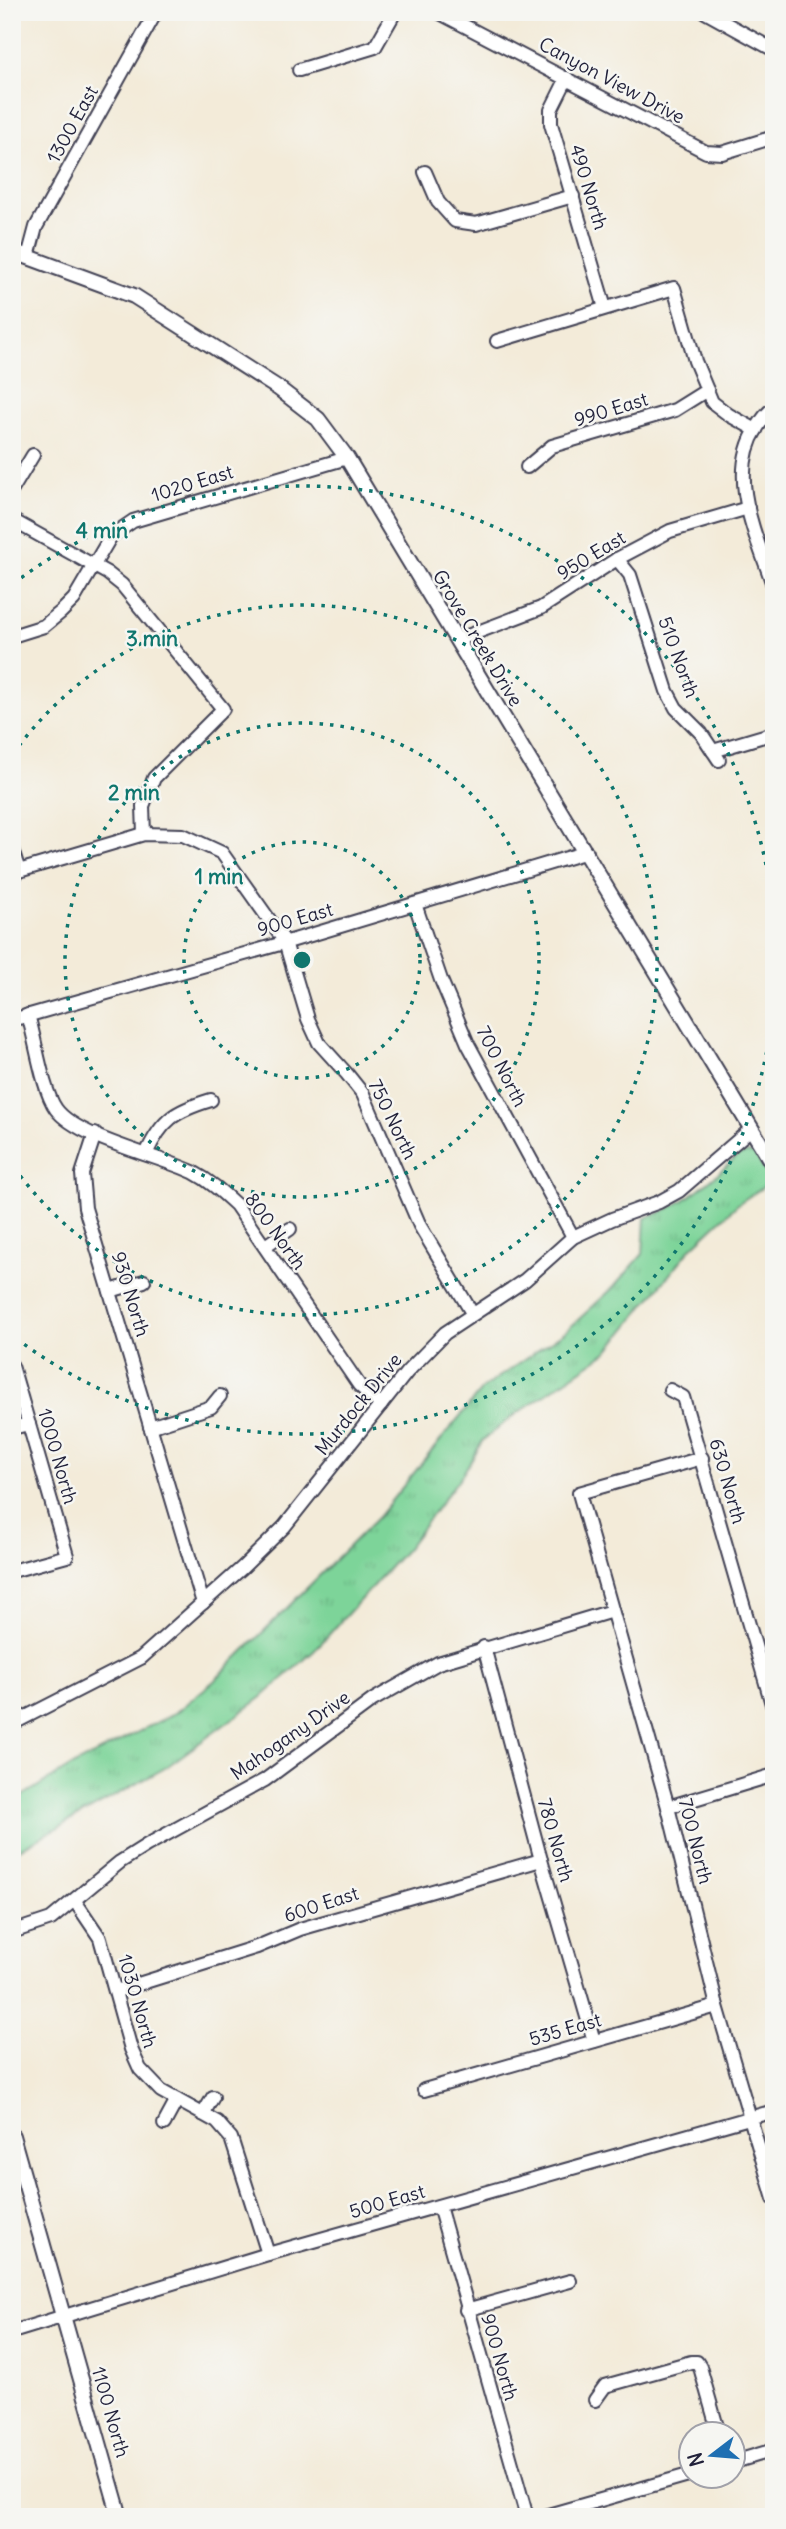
<svg xmlns="http://www.w3.org/2000/svg" width="786" height="2529" font-family="Delius,sans-serif">
<style>
.grass{fill:url(#grass-tufts);stroke:#507b6a;stroke-width:2}
.lines{fill:none;stroke-linecap:round;stroke-linejoin:round}
.minor-casing{stroke:#414053;stroke-width:16}
.tertiary-casing{stroke:#414053;stroke-width:18}
.minor{stroke:#fff;stroke-width:12}
.tertiary{stroke:#fff;stroke-width:14}
.ring{fill:none;stroke:#0f766e;stroke-width:3.5;stroke-dasharray:3.5 7}
.labels{text-anchor:middle;stroke-width:5;stroke-linejoin:round;paint-order:stroke}
.street-label{font-size:19px;fill:#22223b;stroke:#f6f6f2}
.centre{fill:#0f766e;stroke:#f6f6f2;stroke-width:3.5}
.ring-label{font-size:21px;text-anchor:middle;font-weight:bold;fill:#0f766e;stroke:#f6f6f2;stroke-width:5;stroke-linejoin:round;paint-order:stroke}
</style>
<defs>
<pattern id="grass-tufts" width="24" height="20" patternUnits="userSpaceOnUse" patternTransform="scale(1.75)"><rect width="24" height="20" fill="#7dd499"/><path d="M3 7l-1-3M5 7V3M7 7l1-3M15 17l-1-3M17 17v-4M19 17l1-3" fill="none" stroke="#6cb685"/></pattern>
</defs>
<rect width="100%" height="100%" fill="#f6f6f2"/>
<filter id="ink" filterUnits="userSpaceOnUse"><feTurbulence type="fractalNoise" baseFrequency=".0143" numOctaves="2"/><feDisplacementMap in="SourceGraphic" scale="14" xChannelSelector="R" yChannelSelector="G"/><feConvolveMatrix kernelMatrix="1 2 1 2 8 2 1 2 1" color-interpolation-filters="sRGB"/></filter>
<filter id="wash" filterUnits="userSpaceOnUse"><feTurbulence type="fractalNoise" baseFrequency=".00686" numOctaves="4" result="noise"/><feDisplacementMap in="SourceGraphic" scale="28" xChannelSelector="R" yChannelSelector="G"/><feGaussianBlur stdDeviation="1.57" result="paint"/><feColorMatrix in="noise" values="0 0 0 0 0 0 0 0 0 0 0 0 0 0 0 0 0 1.4 0 .05"/><feComposite in="paint" operator="in"/></filter>
<g filter="url(#wash)">
<rect width="100%" height="100%" fill="#f3ebd9"/>
<path class="grass" d="M747,1153l8,1 16,28 -32,21 -48,45 -84,104 -95,65 -29,23 -19,32 -57,76 -93,103 -53,47 -96,70 -153,85v-51l58,-35 105,-54 39,-32 165,-165 104,-128 83,-57 48,-44 29,-33 2,-36c38,-11 64,-37 93,-62z"/>
</g>
<g filter="url(#ink)">
<g class="lines">
<g class="minor-casing">
<g id="minor">
<polyline points="438,12 706,152 722,153 774,137"/>
<polyline points="705,12 774,50"/>
<polyline points="299,70 375,47 395,12"/>
<polyline points="567,78 551,110 551,124 605,308"/>
<polyline points="425,172 438,202 455,221 476,224 573,196"/>
<polyline points="28,257 36,227 156,12"/>
<polyline points="497,341 674,288 695,361 712,402 729,415 756,430"/>
<polyline points="527,467 552,446 675,410 707,390"/>
<polyline points="12,490 33,455"/>
<polyline points="12,520 107,573 122,585 223,709 154,778 143,806 144,834"/>
<polyline points="617,559 630,575 667,691 676,708 701,733 719,760"/>
<path d="M773,585c-16,-48 -47,-109 -16,-157 5,-8 9,-15 17,-20"/>
<polyline points="12,636 44,626 61,612 74,599 111,536 133,521 347,458"/>
<polyline points="457,640 541,608 617,559 670,531 748,508"/>
<polyline points="713,751 774,733"/>
<polyline points="12,849 19,871"/>
<polyline points="12,873 144,834 183,835 222,853 285,942 308,1019 319,1043 347,1074 363,1094 420,1226 472,1313"/>
<polyline points="415,904 441,980 468,1044 573,1237"/>
<path d="M28,1015c8,26 14,74 28,94 21,29 103,47 137,63 17,9 29,20 43,33l123,180 22,20"/>
<polyline points="12,1020 294,940 587,852"/>
<polyline points="95,1134 82,1174 85,1208 203,1603"/>
<path d="M146,1154c16,-35 29,-43 65,-54"/>
<polyline points="265,1246 290,1229"/>
<polyline points="110,1291 144,1281"/>
<polyline points="12,1366 67,1556 12,1571"/>
<polyline points="670,1390 683,1397 774,1711"/>
<polyline points="150,1427 211,1407 220,1396"/>
<polyline points="12,1428 29,1424"/>
<polyline points="702,1458 579,1493 668,1807 717,2006 774,2199"/>
<polyline points="484,1647 541,1860 594,2041"/>
<polyline points="12,1724 141,1658 243,1567 284,1527 407,1372 445,1333 525,1280 573,1237 612,1219 659,1202 679,1191 751,1129"/>
<polyline points="668,1807 774,1775"/>
<polyline points="75,1901 100,1938 131,2049 140,2069 161,2091 217,2122 231,2138 268,2254"/>
<polyline points="12,1932 51,1919 120,1862 147,1845 265,1780 373,1700 438,1663 612,1611"/>
<polyline points="116,1991 257,1947 300,1929 541,1860"/>
<polyline points="424,2090 717,2006"/>
<polyline points="203,2114 213,2097"/>
<polyline points="164,2124 177,2100"/>
<polyline points="439,2206 527,2517"/>
<polyline points="466,2310 570,2281"/>
<polyline points="12,2332 268,2254 774,2111"/>
<polyline points="595,2400 605,2386 691,2362 697,2362 700,2367 719,2434"/>
<polyline points="734,2462 774,2450"/>
<polyline points="541,2517 692,2474"/>
</g>
</g>
<g class="tertiary-casing">
<g id="tertiary">
<polyline points="12,251 134,296 278,388 318,419 347,458 774,1166"/>
<polyline points="12,2136 120,2517"/>
</g>
</g>
<use href="#minor" class="minor"/>
<use href="#tertiary" class="tertiary"/>
</g>
</g>
<g class="ring">
<circle cx="302" cy="960" r="118"/>
<circle cx="302" cy="960" r="237"/>
<path d="M13 754A355 355 0 1 1 13 1166"/>
<path d="M773 1010A474 474 0 0 1 13 1336M13 584A474 474 0 0 1 773 910"/>
</g>
<g class="labels">
<g class="street-label">
<text transform="translate(612 80) rotate(28)" y="7">Canyon View Drive</text>
<text transform="translate(72 124) rotate(-61)" y="7">1300 East</text>
<text transform="translate(589 187) rotate(73)" y="7">490 North</text>
<text transform="translate(611 409) rotate(-17)" y="7">990 East</text>
<text transform="translate(192 483) rotate(-17)" y="7">1020 East</text>
<text transform="translate(591 555) rotate(-31)" y="7">950 East</text>
<text transform="translate(478 638) rotate(59)" y="7">Grove Creek Drive</text>
<text transform="translate(679 657) rotate(70)" y="7">510 North</text>
<text transform="translate(295 919) rotate(-16)" y="7">900 East</text>
<text transform="translate(502 1066) rotate(63)" y="7">700 North</text>
<text transform="translate(393 1119) rotate(64)" y="7">750 North</text>
<text transform="translate(276 1231) rotate(54)" y="7">800 North</text>
<text transform="translate(131 1294) rotate(73)" y="7">930 North</text>
<text transform="translate(358 1404) rotate(-51)" y="7">Murdock Drive</text>
<text transform="translate(58 1456) rotate(74)" y="7">1000 North</text>
<text transform="translate(728 1481) rotate(74)" y="7">630 North</text>
<text transform="translate(290 1735) rotate(-35)" y="7">Mahogany Drive</text>
<text transform="translate(556 1840) rotate(74)" y="7">780 North</text>
<text transform="translate(696 1841) rotate(76)" y="7">700 North</text>
<text transform="translate(321 1904) rotate(-18)" y="7">600 East</text>
<text transform="translate(138 2001) rotate(74)" y="7">1030 North</text>
<text transform="translate(565 2029) rotate(-16)" y="7">535 East</text>
<text transform="translate(387 2201) rotate(-16)" y="7">500 East</text>
<text transform="translate(500 2357) rotate(74)" y="7">900 North</text>
<text transform="translate(111 2412) rotate(74)" y="7">1100 North</text>
</g>
</g>
<circle cx="302" cy="960" r="10" class="centre"/>
<g class="ring-label">
<text x="102" y="538">4 min</text>
<text x="152" y="646">3 min</text>
<text x="134" y="800">2 min</text>
<text x="219" y="884">1 min</text>
</g>
<rect width="786" height="2529" fill="none" stroke="#f6f6f2" stroke-width="42"/>
<g transform="translate(712 2455) rotate(254)"><circle r="33" fill="#f6f6f2" stroke="#a1a1a9" stroke-width="2"/>
<path d="M0-5L12 26L0 18L-12 26Z" fill="#1f6fb2"/>
<text y="-10" font-size="19" font-weight="bold" text-anchor="middle" fill="#22223b">N</text>
</g>
</svg>
